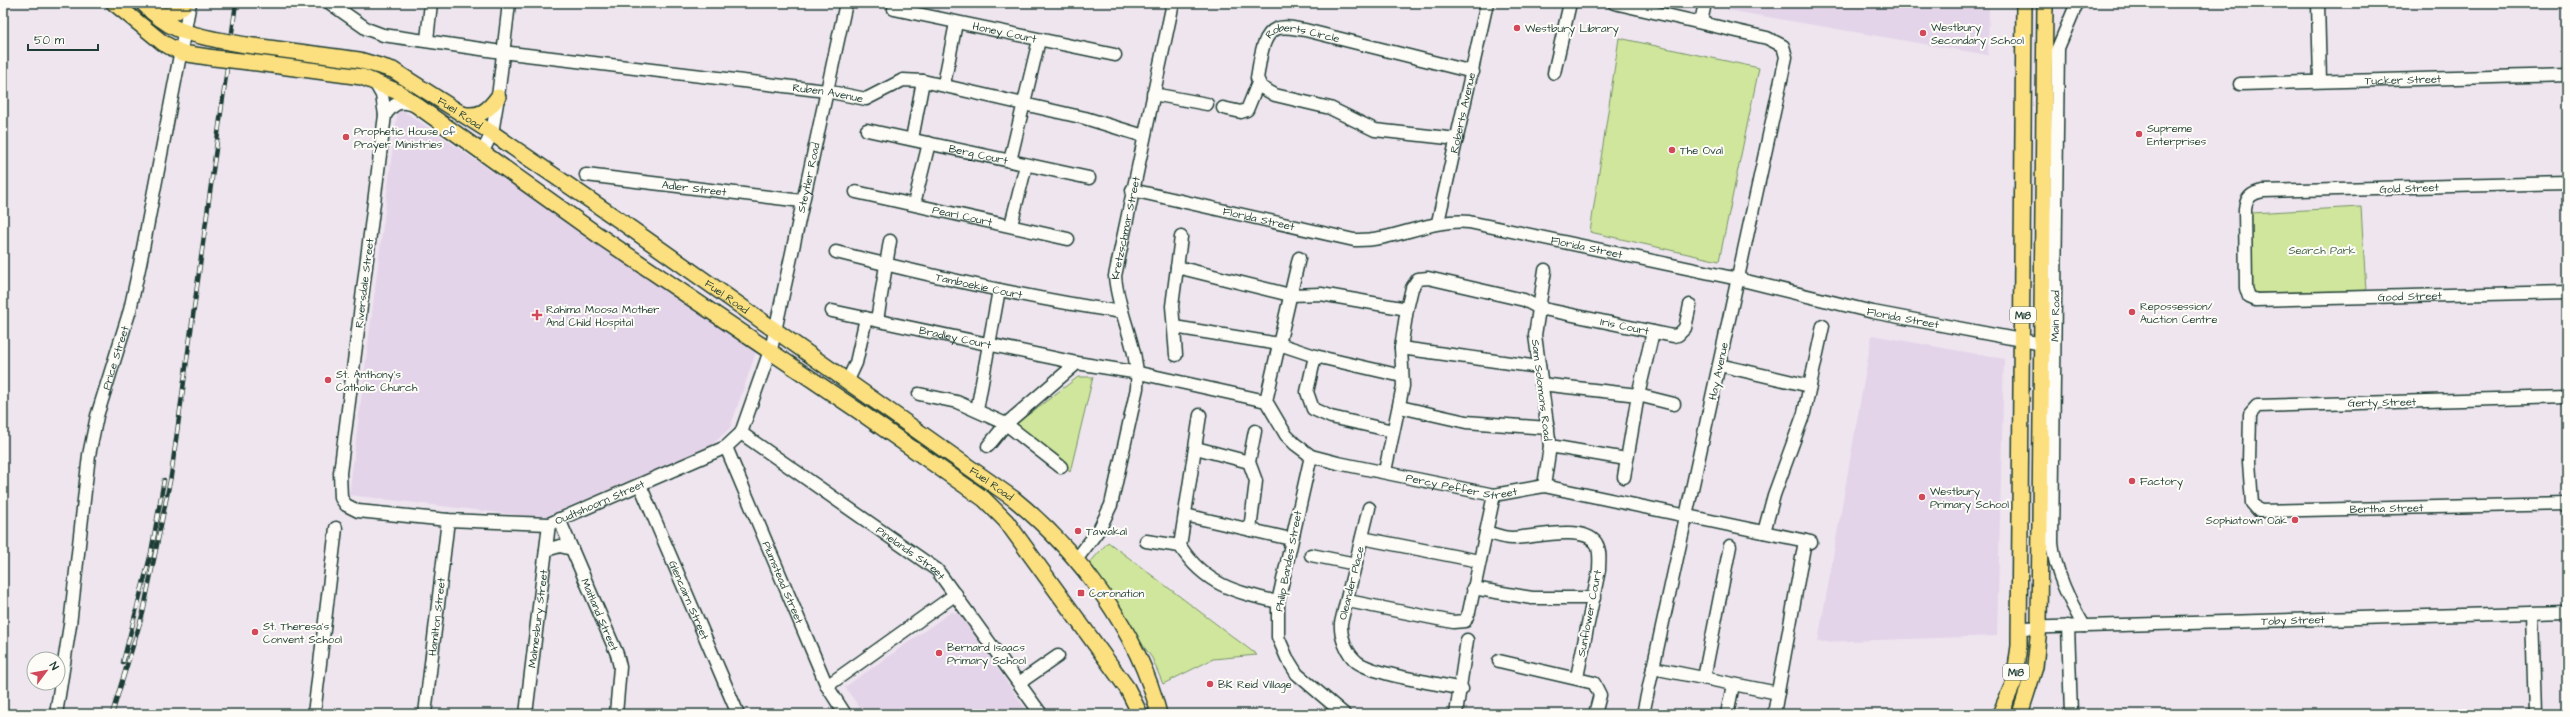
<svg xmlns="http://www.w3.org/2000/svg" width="2570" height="717" font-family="'Architects Daughter',sans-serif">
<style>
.built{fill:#e4d4e9}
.green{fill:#cfe69c;stroke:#779268}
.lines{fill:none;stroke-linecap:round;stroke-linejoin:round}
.minor-casing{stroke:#1f3d34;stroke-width:15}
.major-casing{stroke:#1f3d34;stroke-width:18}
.minor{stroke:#fdfcf7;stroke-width:12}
.major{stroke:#fce080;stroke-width:15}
.rail-casing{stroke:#1f3d34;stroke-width:4.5}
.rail{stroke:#fdfcf7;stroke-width:3;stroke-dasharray:9;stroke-linecap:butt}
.major-bridge-casing{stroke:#1f3d34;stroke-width:18;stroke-linecap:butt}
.major-bridge{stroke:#fce080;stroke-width:15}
.poi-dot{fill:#d1495b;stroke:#fdfcf7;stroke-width:1.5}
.labels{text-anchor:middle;stroke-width:4;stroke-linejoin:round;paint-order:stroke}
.shield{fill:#fdfcf7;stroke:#62766e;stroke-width:1}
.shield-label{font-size:10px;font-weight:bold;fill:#1f3d34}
.poi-label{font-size:11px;fill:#1f3d34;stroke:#fdfcf7;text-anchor:start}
.street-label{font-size:11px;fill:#1f3d34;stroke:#fdfcf7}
.park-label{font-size:11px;fill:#425f49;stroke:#fdfcf7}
</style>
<rect width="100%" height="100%" fill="#eee5ef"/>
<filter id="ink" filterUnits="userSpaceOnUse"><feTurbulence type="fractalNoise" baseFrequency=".025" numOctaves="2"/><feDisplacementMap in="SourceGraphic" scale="8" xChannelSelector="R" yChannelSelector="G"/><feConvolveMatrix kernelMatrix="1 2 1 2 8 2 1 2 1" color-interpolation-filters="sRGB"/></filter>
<g filter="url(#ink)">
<g class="built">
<polygon points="1729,3 1989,3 1988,55 1727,10"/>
<polygon points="398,107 756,352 730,428 712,445 543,518 349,495"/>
<polygon points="1872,335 2004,359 1997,636 1818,642"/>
<polygon points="951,612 958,613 963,619 1029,714 864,714 845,687"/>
</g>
<g class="green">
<polygon points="1619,38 1759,68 1719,261 1590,232"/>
<polygon points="2361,207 2366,291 2253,293 2251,213"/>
<polygon points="1078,377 1093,377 1070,472 1012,427"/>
<polygon points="1108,542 1257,655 1213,659 1163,684 1152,658 1087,566"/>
</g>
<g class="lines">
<g class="minor-casing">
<g id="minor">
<path id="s1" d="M330,3l37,26 16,6 119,17 324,39 40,8 37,-19 20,1 162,37 59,18"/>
<polyline points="1614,3 1767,38 1783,46 1786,57 1643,714"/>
<path d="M2077,3l-19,45 -6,494c3,30 17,58 32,84"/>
<polyline points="2318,3 2320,81"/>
<path id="s2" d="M894,9l221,46"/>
<polyline points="1701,22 1705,3"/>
<polyline points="427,40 431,3"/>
<polyline points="1554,73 1570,3"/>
<path id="s3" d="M374,81l8,14 3,20 -45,358 1,25 5,7 12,6 90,9 101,4 177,-77 15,-14 31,-88 74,-342"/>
<polyline points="944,84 956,23"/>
<path id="s4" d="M2240,84l327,-9"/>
<polyline points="1153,94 1207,104"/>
<polyline points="1223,108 1241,112 1247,110 1258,83"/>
<path d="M385,115c9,-12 15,-15 29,-10"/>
<path id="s5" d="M867,130l222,48"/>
<polyline points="912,139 923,81"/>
<path id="s6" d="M1457,139l-82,-9 -45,-22 -55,-13 -14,-8 -4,-9c3,-14 4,-43 19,-49 8,-4 20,0 29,1l168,42"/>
<polyline points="483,151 492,133 498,97 509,3"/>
<polyline points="1010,161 1039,40"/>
<path id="s7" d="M586,175l216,26"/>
<path id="s8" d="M2567,183l-304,8c-12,2 -17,7 -18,18l1,79 3,9 7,3 311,-8"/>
<path id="s9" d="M1132,190l222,50c40,2 75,-22 115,-18l269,57 135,33 169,32"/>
<path id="s10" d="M856,192l212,47"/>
<polyline points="914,204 929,143"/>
<path id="s11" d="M1438,222l49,-219"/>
<polyline points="1011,225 1026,165"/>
<path id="s12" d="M836,252c95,24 190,46 286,60"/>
<polyline points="1177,267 1290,295 1321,294 1407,309"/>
<path id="s13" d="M832,311l245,52"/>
<polyline points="877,320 890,241"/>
<polyline points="1174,327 1279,344 1315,356 1402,376"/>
<polyline points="1401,348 1539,367"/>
<polyline points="1176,355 1172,306 1181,237"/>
<polyline points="1315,356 1307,392 1313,409 1331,417 1393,431"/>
<polyline points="1719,365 1810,386"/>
<polyline points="848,380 856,363 866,318"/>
<polyline points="1541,384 1638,395 1674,404"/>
<polyline points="919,394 957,402 1006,424 1061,467"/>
<path id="s14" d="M2567,397l-310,9 -7,8 -1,48 3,41 7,8 308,-7"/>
<polyline points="1266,401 1299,258"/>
<polyline points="1400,407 1466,422 1548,428"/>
<polyline points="977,410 999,290"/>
<path id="s15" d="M741,433l196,137 104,144"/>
<path id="s16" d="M988,446l18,-22 71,-61 62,10 127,28 20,34 9,9 16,12 27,7 156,32 50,-9 267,56"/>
<polyline points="1550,446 1626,459"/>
<path id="s17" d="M726,447l101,239 18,28"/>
<polyline points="1196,448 1249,462"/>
<polyline points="1311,456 1278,602 1278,637 1287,658 1297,674 1344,714"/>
<path id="s18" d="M1385,471l18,-85 -2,-38 6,-39 5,-21 6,-9 10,-1 96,22 15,8 134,28 5,-1 7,-7 5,-23"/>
<polyline points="1624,477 1638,395 1653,332"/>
<path id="s19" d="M640,485l98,229"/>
<polyline points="1544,486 1550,446 1535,335 1545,270"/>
<path d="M1369,508l-28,115c-1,13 5,30 16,39 18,13 80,21 105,27"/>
<polyline points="1185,515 1291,539"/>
<path id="s20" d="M559,519l58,135 3,13 -4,47"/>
<polyline points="1250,530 1256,481 1249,462 1255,431"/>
<path d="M1486,532c8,2 17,6 26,6 19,0 71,-14 84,5 5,8 3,18 3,27l-22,107"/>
<polyline points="1764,532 1774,495 1804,413 1823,326"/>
<polyline points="1362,538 1479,561"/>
<path d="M1146,541l34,5c25,39 55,46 98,56"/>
<polyline points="1180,546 1200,415"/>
<polyline points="546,550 560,546 572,549"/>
<polyline points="1311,555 1356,564"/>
<path id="s21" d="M1076,560l24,-32 11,-23 26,-117c3,-39 -19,-73 -22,-112l58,-273"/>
<polyline points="1473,588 1532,598 1594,598"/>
<polyline points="1348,601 1453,622 1465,621 1469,612 1494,495"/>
<polyline points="2532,613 2535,714"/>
<polyline points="2068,626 2071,714"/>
<path id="s22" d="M2019,628l548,-16"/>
<polyline points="1499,661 1594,683 1600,695 1595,714"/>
<polyline points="1653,668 1778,693"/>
<polyline points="1704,678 1730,546"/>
<polyline points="1019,683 1058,656"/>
<polyline points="827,686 956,594"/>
<path id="s23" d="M56,714l14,-89 19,-170 8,-39 33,-106 10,-46 50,-261"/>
<polyline points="314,714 336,528"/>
<path id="s24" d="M425,714l23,-194"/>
<path id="s25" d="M526,714l23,-190"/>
<polyline points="1456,714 1467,640"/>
<polyline points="1727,714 1733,685"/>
<polyline points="1774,714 1805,541"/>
</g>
</g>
<g class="major-casing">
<g id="major">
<polyline points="114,3 163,43 182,53 214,58"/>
<path d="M143,3c24,26 41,30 75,37"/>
<path d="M152,12c15,6 23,2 34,-9"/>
<path id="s26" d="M246,45l113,15 34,10 99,63 127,87 395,279c66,54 124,132 145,215"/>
<polyline points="249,62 362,77 398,92 598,235 860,412 984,499 1006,521 1127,688 1140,714"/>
<path d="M462,114c17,4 26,-3 36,-17"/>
<polyline points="2000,714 2014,682 2019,646 2024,3"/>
<polyline points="2020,714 2035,667 2039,627 2045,3"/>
</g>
</g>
<use href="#minor" class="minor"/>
<use href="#major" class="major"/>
<g class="rail-casing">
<g id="rail">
<polyline points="123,662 151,553 164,480"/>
<polyline points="112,714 143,613 171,476 236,3"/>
</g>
</g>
<use href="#rail" class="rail"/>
<g class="major-bridge-casing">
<g id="major-bridge">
<polyline points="218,40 246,45"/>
<polyline points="214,58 249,62"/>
</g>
</g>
<use href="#major-bridge" class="major-bridge"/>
</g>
</g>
<g class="poi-dot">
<circle cx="1517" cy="28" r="4"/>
<circle cx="1923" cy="33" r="4"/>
<circle cx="2139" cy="134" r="4"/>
<circle cx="346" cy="137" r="4"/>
<circle cx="1672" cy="150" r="4"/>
<circle cx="2132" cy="312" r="4"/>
<path d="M535 309h4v4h4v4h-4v4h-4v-4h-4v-4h4z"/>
<circle cx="328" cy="380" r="4"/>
<circle cx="2132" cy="481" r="4"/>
<circle cx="1922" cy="497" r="4"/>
<circle cx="2295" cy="520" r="4"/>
<circle cx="1078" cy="531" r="4"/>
<rect x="1077" y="589" width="8" height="8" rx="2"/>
<circle cx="255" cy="632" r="4"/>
<circle cx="939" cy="653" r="4"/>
<circle cx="1210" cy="684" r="4"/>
</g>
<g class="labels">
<g class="shield">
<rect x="2010" y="307" width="26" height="16" rx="3"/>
<rect x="2003" y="664" width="26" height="16" rx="3"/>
</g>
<g class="shield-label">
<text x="2023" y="319">M18</text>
<text x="2016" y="676">M18</text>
</g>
<g class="poi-label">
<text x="1931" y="31">Westbury<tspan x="1931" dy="13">Secondary School</tspan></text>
<text x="1525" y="32">Westbury Library</text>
<text x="2147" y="132">Supreme<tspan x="2147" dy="13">Enterprises</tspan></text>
<text x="354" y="135">Prophetic House of<tspan x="354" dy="13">Prayer Ministries</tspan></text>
<text x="1680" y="154">The Oval</text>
<text x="2140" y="310">Repossession/<tspan x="2140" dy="13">Auction Centre</tspan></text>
<text x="546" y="313">Rahima Moosa Mother<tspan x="546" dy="13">And Child Hospital</tspan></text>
<text x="336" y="378">St. Anthony's<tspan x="336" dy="13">Catholic Church</tspan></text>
<text x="2140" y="485">Factory</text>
<text x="1930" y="495">Westbury<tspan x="1930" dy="13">Primary School</tspan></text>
<text x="2287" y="524" text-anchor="end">Sophiatown Oak</text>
<text x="1086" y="535">Tawakal</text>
<text x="1089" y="597">Coronation</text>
<text x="263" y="630">St. Theresa's<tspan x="263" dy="13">Convent School</tspan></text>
<text x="947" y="651">Bernard Isaacs<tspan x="947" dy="13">Primary School</tspan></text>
<text x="1218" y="688">BK Reid Village</text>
</g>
<g class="street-label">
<text dy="4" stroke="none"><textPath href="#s2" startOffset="113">Honey Court</textPath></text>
<text dy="4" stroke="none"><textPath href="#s6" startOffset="296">Roberts Circle</textPath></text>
<text dy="4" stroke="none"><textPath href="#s4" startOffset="163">Tucker Street</textPath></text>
<text dy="4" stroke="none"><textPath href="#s1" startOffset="511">Ruben Avenue</textPath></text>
<text dy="4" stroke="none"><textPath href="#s26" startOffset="229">Fuel Road</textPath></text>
<text dy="4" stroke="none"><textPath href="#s11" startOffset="112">Roberts Avenue</textPath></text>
<text dy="4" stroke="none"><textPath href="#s5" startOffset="114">Berg Court</textPath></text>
<text dy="4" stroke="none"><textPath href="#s3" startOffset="1114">Steytler Road</textPath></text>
<text dy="4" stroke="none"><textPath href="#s7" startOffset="109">Adler Street</textPath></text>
<text transform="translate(2409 188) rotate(-2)" y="4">Gold Street</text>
<text dy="4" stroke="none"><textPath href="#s10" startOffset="109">Pearl Court</textPath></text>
<text dy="4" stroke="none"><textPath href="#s9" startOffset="130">Florida Street</textPath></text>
<text dy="4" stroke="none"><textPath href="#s21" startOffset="349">Kretzschmar Street</textPath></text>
<text dy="4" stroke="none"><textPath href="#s9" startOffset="465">Florida Street</textPath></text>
<text transform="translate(364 283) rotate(-83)" y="4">Riversdale Street</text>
<text dy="4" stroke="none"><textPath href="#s12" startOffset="147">Tamboekie Court</textPath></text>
<text dy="4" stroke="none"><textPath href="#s26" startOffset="553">Fuel Road</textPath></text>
<text dy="4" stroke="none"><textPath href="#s8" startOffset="582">Good Street</textPath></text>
<text transform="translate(2055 316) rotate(-89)" y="4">Main Road</text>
<text dy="4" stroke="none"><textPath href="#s9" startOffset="789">Florida Street</textPath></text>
<text dy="4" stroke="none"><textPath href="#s18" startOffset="410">Iris Court</textPath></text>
<text dy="4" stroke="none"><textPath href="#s13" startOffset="126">Bradley Court</textPath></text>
<text dy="4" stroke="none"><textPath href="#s23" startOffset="362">Price Street</textPath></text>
<text transform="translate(1718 371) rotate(-78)" y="4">Hay Avenue</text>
<text transform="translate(1542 390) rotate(83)" y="4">Sam Solomons Road</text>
<text transform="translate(2382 402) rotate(-1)" y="4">Gerty Street</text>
<text dy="4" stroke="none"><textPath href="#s16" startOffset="541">Percy Peffer Street</textPath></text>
<text dy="4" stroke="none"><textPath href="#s26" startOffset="877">Fuel Road</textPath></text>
<text dy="4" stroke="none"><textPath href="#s3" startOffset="691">Oudtshoorn Street</textPath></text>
<text dy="4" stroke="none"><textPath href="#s14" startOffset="548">Bertha Street</textPath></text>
<text dy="4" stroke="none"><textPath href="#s15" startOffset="208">Pinelands Street</textPath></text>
<text transform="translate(1288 561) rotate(-79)" y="4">Philip Bandes Street</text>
<text dy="4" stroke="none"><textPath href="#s17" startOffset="147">Plumstead Street</textPath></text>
<text transform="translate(1351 583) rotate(-76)" y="4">Oleander Place</text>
<text dy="4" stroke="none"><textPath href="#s19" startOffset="125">Glencairn Street</textPath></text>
<text transform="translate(1589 613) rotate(-79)" y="4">Sunflower Court</text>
<text dy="4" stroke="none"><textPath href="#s20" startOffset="104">Maitland Street</textPath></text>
<text dy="4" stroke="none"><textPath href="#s24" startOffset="98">Hamilton Street</textPath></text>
<text dy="4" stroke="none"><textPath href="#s25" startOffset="96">Malmesbury Street</textPath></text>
<text dy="4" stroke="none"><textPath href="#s22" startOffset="274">Toby Street</textPath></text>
</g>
<g class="park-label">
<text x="2322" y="254">Search Park</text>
</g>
</g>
<rect width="2570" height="717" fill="none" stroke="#fdfcf7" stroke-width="16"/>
<rect x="8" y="8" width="2554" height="701" fill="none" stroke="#1f3d34" stroke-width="1.5" filter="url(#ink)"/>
<g transform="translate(46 671) rotate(58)"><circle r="19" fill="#fdfcf7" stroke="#a4b0a9"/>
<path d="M0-3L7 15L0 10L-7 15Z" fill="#d1495b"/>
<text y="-6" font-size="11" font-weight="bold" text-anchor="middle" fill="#1f3d34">N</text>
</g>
<path d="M28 44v6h70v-6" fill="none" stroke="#1f3d34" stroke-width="2"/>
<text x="34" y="44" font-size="12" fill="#1f3d34" stroke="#fdfcf7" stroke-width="3" paint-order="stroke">50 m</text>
</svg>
